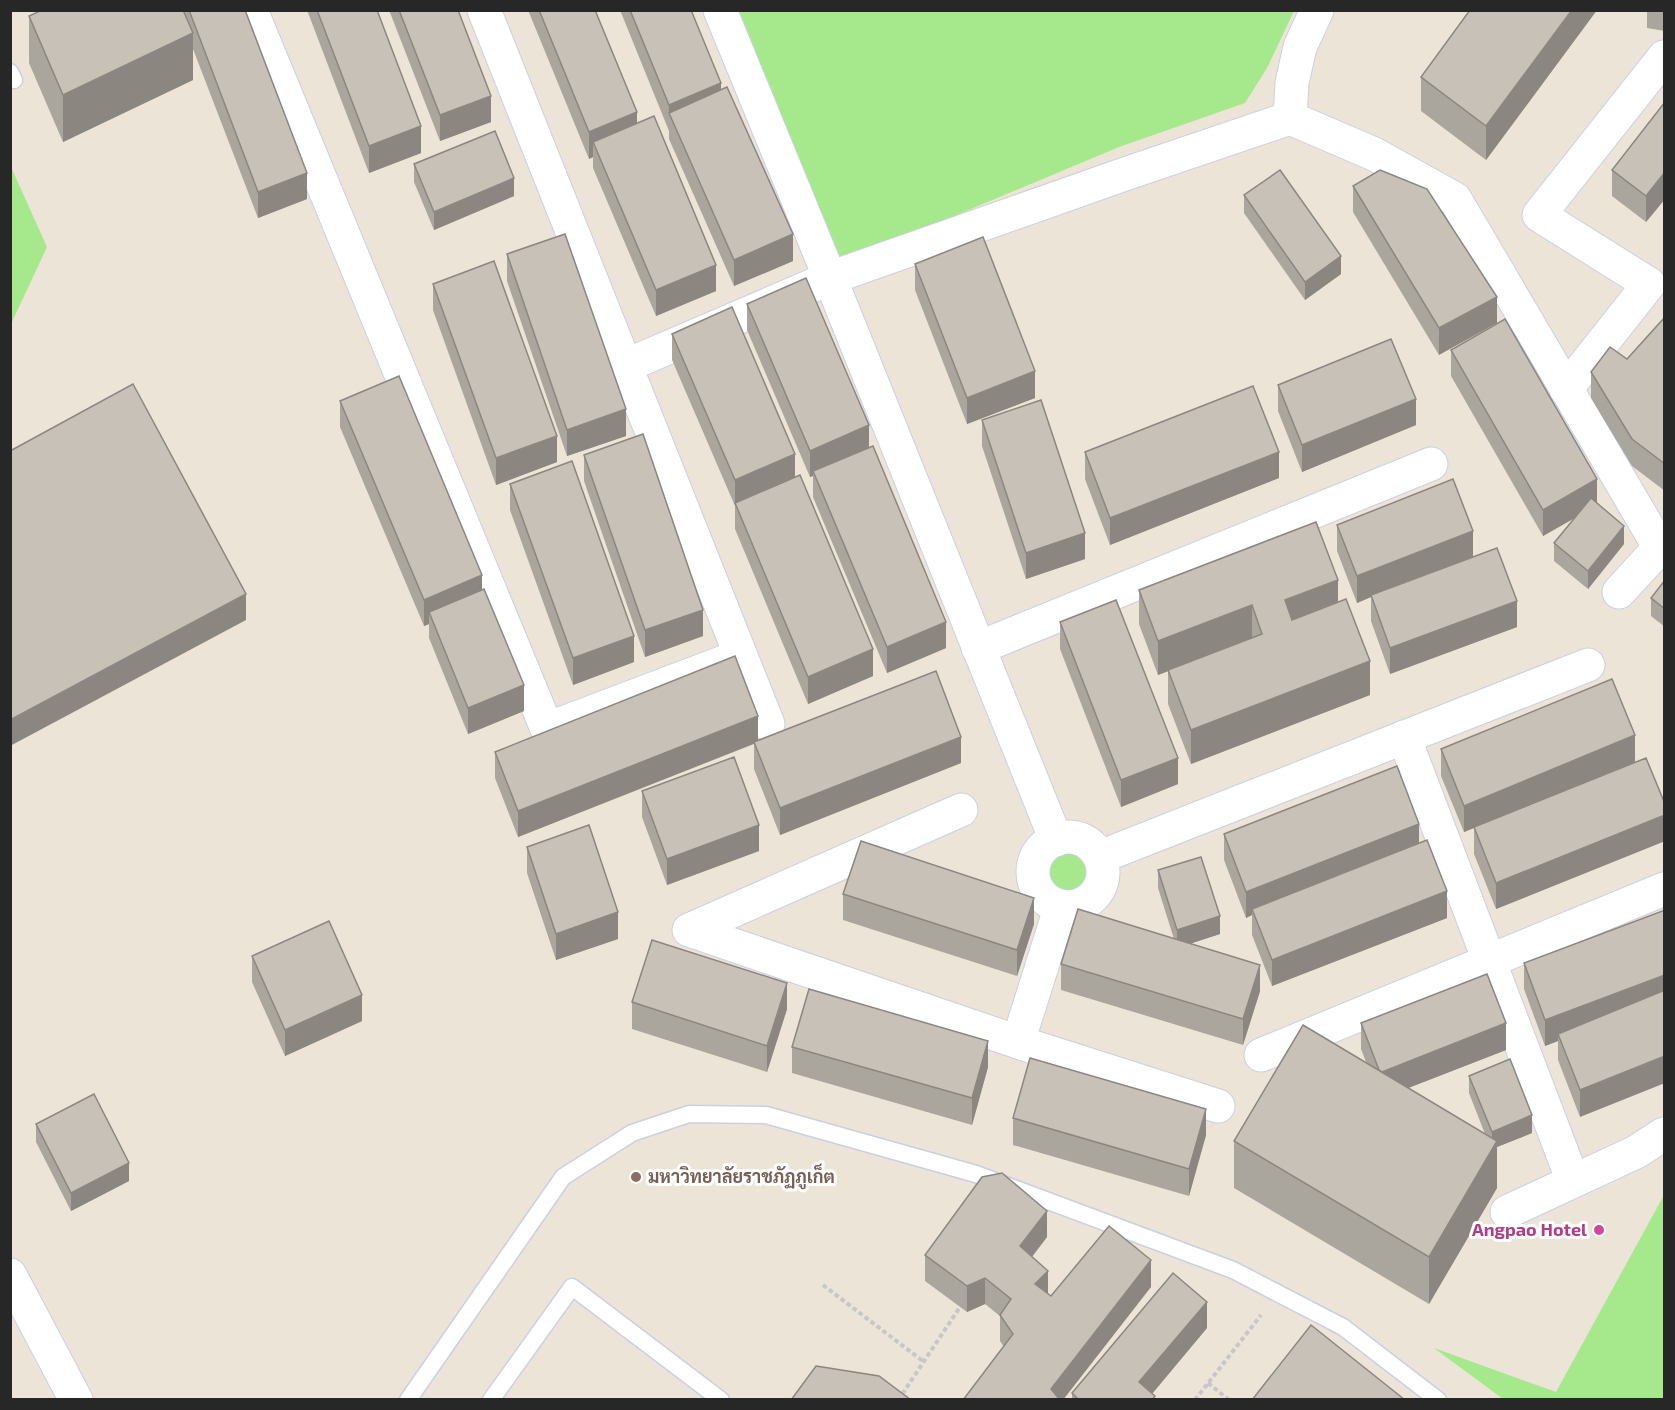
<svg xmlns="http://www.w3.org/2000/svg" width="1675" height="1410" font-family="'Exo 2',Sarabun,sans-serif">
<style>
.green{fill:#a6e98c}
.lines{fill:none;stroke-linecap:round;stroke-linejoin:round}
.service-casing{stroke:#cccfe3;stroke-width:19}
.minor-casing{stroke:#cccfe3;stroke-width:35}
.path{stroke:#c7c7c7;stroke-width:4;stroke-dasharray:4.5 3;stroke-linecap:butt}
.service{stroke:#fff;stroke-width:16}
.minor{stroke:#fff;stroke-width:33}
.wall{fill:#aba69d}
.shaded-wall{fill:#8b8780}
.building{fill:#c7c1b7;stroke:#8b8780;stroke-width:1.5}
.education-dot{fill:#8d6e63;stroke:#fff;stroke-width:2}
.hotel-dot{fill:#d1479c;stroke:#fff;stroke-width:2}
.labels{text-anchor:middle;stroke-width:6;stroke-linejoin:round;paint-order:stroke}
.education-label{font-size:18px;font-weight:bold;fill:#785e54;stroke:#fff;text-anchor:start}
.hotel-label{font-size:18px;font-weight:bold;fill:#b23c85;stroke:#fff;text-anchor:end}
</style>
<rect width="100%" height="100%" fill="#ece4d7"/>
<g class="green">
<polygon points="739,11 1294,11 1267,68 1245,103 1119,147 842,263"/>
<polygon points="11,167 47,247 11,324 10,324"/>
<circle cx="1068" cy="872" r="28"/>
<polygon points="1664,1195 1664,1399 1503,1399 1434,1348 1556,1392"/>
</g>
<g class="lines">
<g class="service-casing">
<g id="service">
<polyline points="10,72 14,80"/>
<polyline points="408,1400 563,1177 632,1133 689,1114 766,1115 976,1174 1233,1270 1343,1327 1438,1400"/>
<polyline points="491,1400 572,1287 721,1400"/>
</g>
</g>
<g class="minor-casing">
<g id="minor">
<polyline points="251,10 547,729 740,656"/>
<polyline points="484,10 768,724"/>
<polyline points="720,10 830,278 1056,840"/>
<polyline points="1290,118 1292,83 1300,47 1317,10"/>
<polyline points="625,366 830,278 1122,175 1290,118 1374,154 1455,199 1660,548 1664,552"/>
<polyline points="1566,389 1649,284 1539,215 1664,57"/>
<polyline points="1619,592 1664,543"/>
<polyline points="978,648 1431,464"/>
<polyline points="1404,737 1573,1181"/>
<polyline points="961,810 689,930 1018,1042 1218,1106"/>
<circle cx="1068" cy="872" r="35"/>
<polyline points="1100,857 1588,665"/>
<polyline points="1018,1042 1061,906"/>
<polyline points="1261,1055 1664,889"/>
<polyline points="1507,1212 1636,1152 1664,1134"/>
<polyline points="10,1275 76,1400"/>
</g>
</g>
<g class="path">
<polyline points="823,1285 924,1362"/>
<polyline points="1208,1383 1229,1400"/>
<polyline points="908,1400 903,1393 960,1307"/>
<polyline points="1195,1400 1261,1315"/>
</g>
<use href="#service" class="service"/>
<use href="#minor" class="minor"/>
</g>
<g class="wall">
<polygon points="184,10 245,10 307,199 258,218 193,49 193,80 63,142 29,63 29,16 184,14"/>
<polygon points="307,10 377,10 421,153 369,173"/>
<polygon points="389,10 458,10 491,122 440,141"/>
<polygon points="528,10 595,10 637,123 716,291 656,316 593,168 593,157 589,159"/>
<polygon points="620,10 691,10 721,89 793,261 734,286 669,139 669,131"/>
<polygon points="1470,10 1597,10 1486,160 1421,111 1421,77"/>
<polygon points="1647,10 1665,10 1665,31 1647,28"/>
<polygon points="1665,102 1665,199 1646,222 1612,196 1612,170"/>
<polygon points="414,164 514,196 434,230 414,182"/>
<polygon points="1353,186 1497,297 1439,355 1353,212"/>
<polygon points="1244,195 1341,274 1305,300 1244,213"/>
<polygon points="507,254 626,436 567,456 507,281"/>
<polygon points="915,264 1035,398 967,424 915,290"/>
<polygon points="433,284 557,462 496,485 433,310"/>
<polygon points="747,304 869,447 946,648 887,673 813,497 813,476 810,477 747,330"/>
<polygon points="1665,317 1665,491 1632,466 1591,398 1591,372 1627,359"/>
<polygon points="672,334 795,478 873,676 808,704 735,529 735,506 672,360"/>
<polygon points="1451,350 1597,503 1624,544 1588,589 1554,561 1554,543 1575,518 1543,536 1451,376"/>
<polygon points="1278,385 1416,425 1302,472 1278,411"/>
<polygon points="340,401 482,590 524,711 468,734 429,638 429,624 424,626 340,427"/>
<polygon points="982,420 1085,559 1026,579 982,446"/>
<polygon points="1085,452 1279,478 1110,545 1085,479"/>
<polygon points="584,455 703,636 645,657 584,481"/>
<polygon points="510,484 634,662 573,685 510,510"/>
<polygon points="1337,525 1517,627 1390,674 1371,621 1371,597 1357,603 1337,551"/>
<polygon points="1665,580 1665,627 1651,616 1651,598"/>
<polygon points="1139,590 1338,602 1370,695 1191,764 1168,704 1168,671 1158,675 1139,624"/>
<polygon points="1060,622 1178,784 1121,807 1060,649"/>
<polygon points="758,741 961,763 780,835 754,769 754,744 518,837 495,778 495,752"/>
<polygon points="1441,749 1635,762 1501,816 1665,804 1665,841 1496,909 1474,854 1474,828 1464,832 1441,776"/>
<polygon points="642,791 759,851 667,885 642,817"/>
<polygon points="1224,834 1419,843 1447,918 1272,986 1252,935 1252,915 1246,918 1224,860"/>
<polygon points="527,847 618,939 556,960 527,873"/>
<polygon points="1158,870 1220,934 1189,944 1260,991 1243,1045 1061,990 1061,964 1174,939 1158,888"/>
<polygon points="843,894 1034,924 1017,976 843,920"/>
<polygon points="1665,910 1580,1117 1558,1060 1558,1041 1545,1046 1524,989 1524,963"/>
<polygon points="252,956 362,1021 285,1056 252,982"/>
<polygon points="632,1002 787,1009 767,1072 632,1029"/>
<polygon points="1361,1023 1506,1050 1408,1088 1485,1134 1469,1093 1469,1076 1532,1133 1497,1147 1497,1188 1429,1304 1234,1188 1234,1141 1366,1062 1361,1049"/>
<polygon points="792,1047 988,1067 972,1125 792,1073"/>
<polygon points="1013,1118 1206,1135 1189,1196 1013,1145"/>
<polygon points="36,1124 129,1181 71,1211 36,1142"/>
<polygon points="1047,1237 1032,1257 1048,1294 1051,1296 1151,1287 1004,1347 1000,1341 1000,1316 985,1304 967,1312 925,1281 925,1255"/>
<polygon points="1207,1328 1152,1393 1155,1400 1072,1400 1072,1393"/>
</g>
<g class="shaded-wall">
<polygon points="1572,10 1597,10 1486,160 1486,126"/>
<polygon points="193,33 193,80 63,142 63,95"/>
<polygon points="721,83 721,109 669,113 669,131 669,105"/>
<polygon points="491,96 491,122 440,141 440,115"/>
<polygon points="637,112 637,139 593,142 593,157 589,159 589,132"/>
<polygon points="421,126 421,153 369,173 369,146"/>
<polygon points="1665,172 1665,199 1646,222 1646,196"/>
<polygon points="307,173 307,199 258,218 258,192"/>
<polygon points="514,178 514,196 434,230 434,212"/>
<polygon points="793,234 793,261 734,286 734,260"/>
<polygon points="1341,256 1341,274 1305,300 1305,282"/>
<polygon points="716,265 716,291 656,316 656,290"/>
<polygon points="1497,297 1497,323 1439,355 1439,328"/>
<polygon points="1035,371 1035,398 967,424 967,398"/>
<polygon points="1416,399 1416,425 1302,472 1302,445"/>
<polygon points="626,409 626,436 567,456 567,430"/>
<polygon points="869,425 869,451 813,471 813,476 810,477 810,451"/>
<polygon points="557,436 557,462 496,485 496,458"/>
<polygon points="1279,452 1279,478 1110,545 1110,518"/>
<polygon points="795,454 795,480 735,503 735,506 735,480"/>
<polygon points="1597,479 1597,505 1543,536 1543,510"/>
<polygon points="1624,526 1624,544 1588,589 1588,571"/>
<polygon points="1473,531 1473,557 1371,595 1371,597 1357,603 1357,576"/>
<polygon points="1085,533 1085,559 1026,579 1026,553"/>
<polygon points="482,575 482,602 429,612 429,624 424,626 424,600"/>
<polygon points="1338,580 1338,614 1285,634 1285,600"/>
<polygon points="246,594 246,620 10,746 10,720"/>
<polygon points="1517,601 1517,627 1390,674 1390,648"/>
<polygon points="1252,605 1252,639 1158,675 1158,641"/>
<polygon points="703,610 703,636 645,657 645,630"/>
<polygon points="946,622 946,648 887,673 887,647"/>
<polygon points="634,636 634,662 573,685 573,658"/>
<polygon points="873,649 873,676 808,704 808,677"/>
<polygon points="1370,661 1370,695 1191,764 1191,730"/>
<polygon points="524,685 524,711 468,734 468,708"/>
<polygon points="758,716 758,742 518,837 518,811"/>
<polygon points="1635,735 1635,762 1464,832 1464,806"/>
<polygon points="961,737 961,763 780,835 780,808"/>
<polygon points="1178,758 1178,784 1121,807 1121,780"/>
<polygon points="1665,815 1665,841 1496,909 1496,883"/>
<polygon points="1419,824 1419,850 1252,909 1252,915 1246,918 1246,892"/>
<polygon points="759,825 759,851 667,885 667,859"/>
<polygon points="1447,891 1447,918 1272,986 1272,960"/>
<polygon points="1034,898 1034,924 1017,976 1017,950"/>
<polygon points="618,912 618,939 556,960 556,934"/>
<polygon points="1220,916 1220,934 1177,948 1177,930"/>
<polygon points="1260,965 1260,991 1243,1045 1243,1019"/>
<polygon points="1665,975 1665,1002 1558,1034 1558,1041 1545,1046 1545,1020"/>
<polygon points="787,983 787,1009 767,1072 767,1046"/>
<polygon points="362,995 362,1021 285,1056 285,1030"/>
<polygon points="1506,1023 1506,1050 1380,1099 1380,1073"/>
<polygon points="988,1041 988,1067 972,1125 972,1098"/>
<polygon points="1665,1056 1665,1083 1580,1117 1580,1090"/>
<polygon points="1206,1109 1206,1135 1189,1196 1189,1169"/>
<polygon points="1532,1115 1532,1133 1497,1147 1497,1188 1429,1304 1429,1257 1492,1150 1492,1132"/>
<polygon points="129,1163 129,1181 71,1211 71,1193"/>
<polygon points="1047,1211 1047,1237 1020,1272 1020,1246"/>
<polygon points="1151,1260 1151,1287 1063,1400 1051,1400 1051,1389"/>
<polygon points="1048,1271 1048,1297 1035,1284"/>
<polygon points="985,1278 985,1304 967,1312 967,1286"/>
<polygon points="1207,1302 1207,1328 1147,1400 1139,1382"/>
</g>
<g class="building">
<polygon points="42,10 183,10 193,33 63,95 29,16"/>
<polygon points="189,10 245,10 307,173 258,192"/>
<polygon points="317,10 377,10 421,126 369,146"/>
<polygon points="399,10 458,10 491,96 440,115"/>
<polygon points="539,10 595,10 637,112 589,132"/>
<polygon points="630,10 691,10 721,83 669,105"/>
<polygon points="1470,10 1572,10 1486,126 1421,77"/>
<polygon points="727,87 793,234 734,260 669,113"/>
<polygon points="1665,102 1665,172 1646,196 1612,170"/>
<polygon points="654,116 716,265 656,290 593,142"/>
<polygon points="495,131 514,178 434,212 414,164"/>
<polygon points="1280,170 1341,256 1305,282 1244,195"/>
<polygon points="1380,170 1427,189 1497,297 1439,328 1353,186"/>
<polygon points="565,234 626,409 567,430 507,254"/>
<polygon points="983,237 1035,371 967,398 915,264"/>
<polygon points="494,261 557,436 496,458 433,284"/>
<polygon points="806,278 869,425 810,451 747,304"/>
<polygon points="732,307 795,454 735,480 672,334"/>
<polygon points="1665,317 1665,464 1632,439 1591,372 1610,347 1627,359"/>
<polygon points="1505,319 1597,479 1543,510 1451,350"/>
<polygon points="1391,339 1416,399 1302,445 1278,385"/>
<polygon points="399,376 482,575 424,600 340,401"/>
<polygon points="133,384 246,594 10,720 10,451"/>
<polygon points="1253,386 1279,452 1110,518 1085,452"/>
<polygon points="1041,400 1085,533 1026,553 982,420"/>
<polygon points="643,434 703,610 645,630 584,455"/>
<polygon points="873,446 946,622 887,647 813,471"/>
<polygon points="572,461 634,636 573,658 510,484"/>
<polygon points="800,475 873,649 808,677 735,503"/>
<polygon points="1453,479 1473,531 1357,576 1337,525"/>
<polygon points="1591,498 1624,526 1588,571 1554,543"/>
<polygon points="1316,522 1338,580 1285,600 1292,620 1346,599 1370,661 1191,730 1168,670 1262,634 1252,605 1158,641 1139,590"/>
<polygon points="1497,548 1517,601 1390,648 1371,595"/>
<polygon points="1665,580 1665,609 1651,598"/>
<polygon points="484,589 524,685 468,708 429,612"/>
<polygon points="1116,600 1178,758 1121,780 1060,622"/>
<polygon points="735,656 758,716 518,811 495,752"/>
<polygon points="936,671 961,737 780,808 754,742"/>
<polygon points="1612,679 1635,735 1464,806 1441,749"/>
<polygon points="734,757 759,825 667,859 642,791"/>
<polygon points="1646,758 1665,804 1665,815 1496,883 1474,827"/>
<polygon points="1397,766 1419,824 1246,892 1224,834"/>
<polygon points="589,825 618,912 556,934 527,847"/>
<polygon points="1427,840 1447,891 1272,960 1252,909"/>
<polygon points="861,841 1034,898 1017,950 843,894"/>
<polygon points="1201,857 1220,916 1177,930 1158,870"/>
<polygon points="1078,909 1260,965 1243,1019 1061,964"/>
<polygon points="1665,910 1665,975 1545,1020 1524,963"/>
<polygon points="329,921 362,995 285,1030 252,956"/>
<polygon points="652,940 787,983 767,1046 632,1002"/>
<polygon points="1487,974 1506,1023 1382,1072 1379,1070 1361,1023"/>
<polygon points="809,989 988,1041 972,1098 792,1047"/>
<polygon points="1665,990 1665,1056 1580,1090 1558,1034"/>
<polygon points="1303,1025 1497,1141 1429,1257 1234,1141"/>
<polygon points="1030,1058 1206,1109 1189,1169 1013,1118"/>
<polygon points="1510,1059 1532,1115 1492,1132 1469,1076"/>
<polygon points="94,1094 129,1163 71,1193 36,1124"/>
<polygon points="1002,1173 1047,1211 1020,1246 1048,1271 1035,1284 1051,1296 1109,1226 1151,1260 1051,1389 1060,1400 963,1400 1013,1334 1000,1315 1011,1299 985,1278 967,1286 925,1255 982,1177"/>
<polygon points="1173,1273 1207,1302 1139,1382 1155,1396 1152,1400 1079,1400 1072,1393"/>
<polygon points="1311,1325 1405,1400 1252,1400"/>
<polygon points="816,1366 879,1376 911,1400 791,1400"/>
</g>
<circle class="education-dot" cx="636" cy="1177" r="6"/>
<circle class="hotel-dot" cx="1599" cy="1230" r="6"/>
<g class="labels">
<g class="education-label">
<text x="648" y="1183">มหาวิทยาลัยราชภัฏภูเก็ต</text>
</g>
<g class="hotel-label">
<text x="1587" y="1236">Angpao Hotel</text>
</g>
</g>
<rect width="1675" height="1410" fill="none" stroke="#272727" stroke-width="24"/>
</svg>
